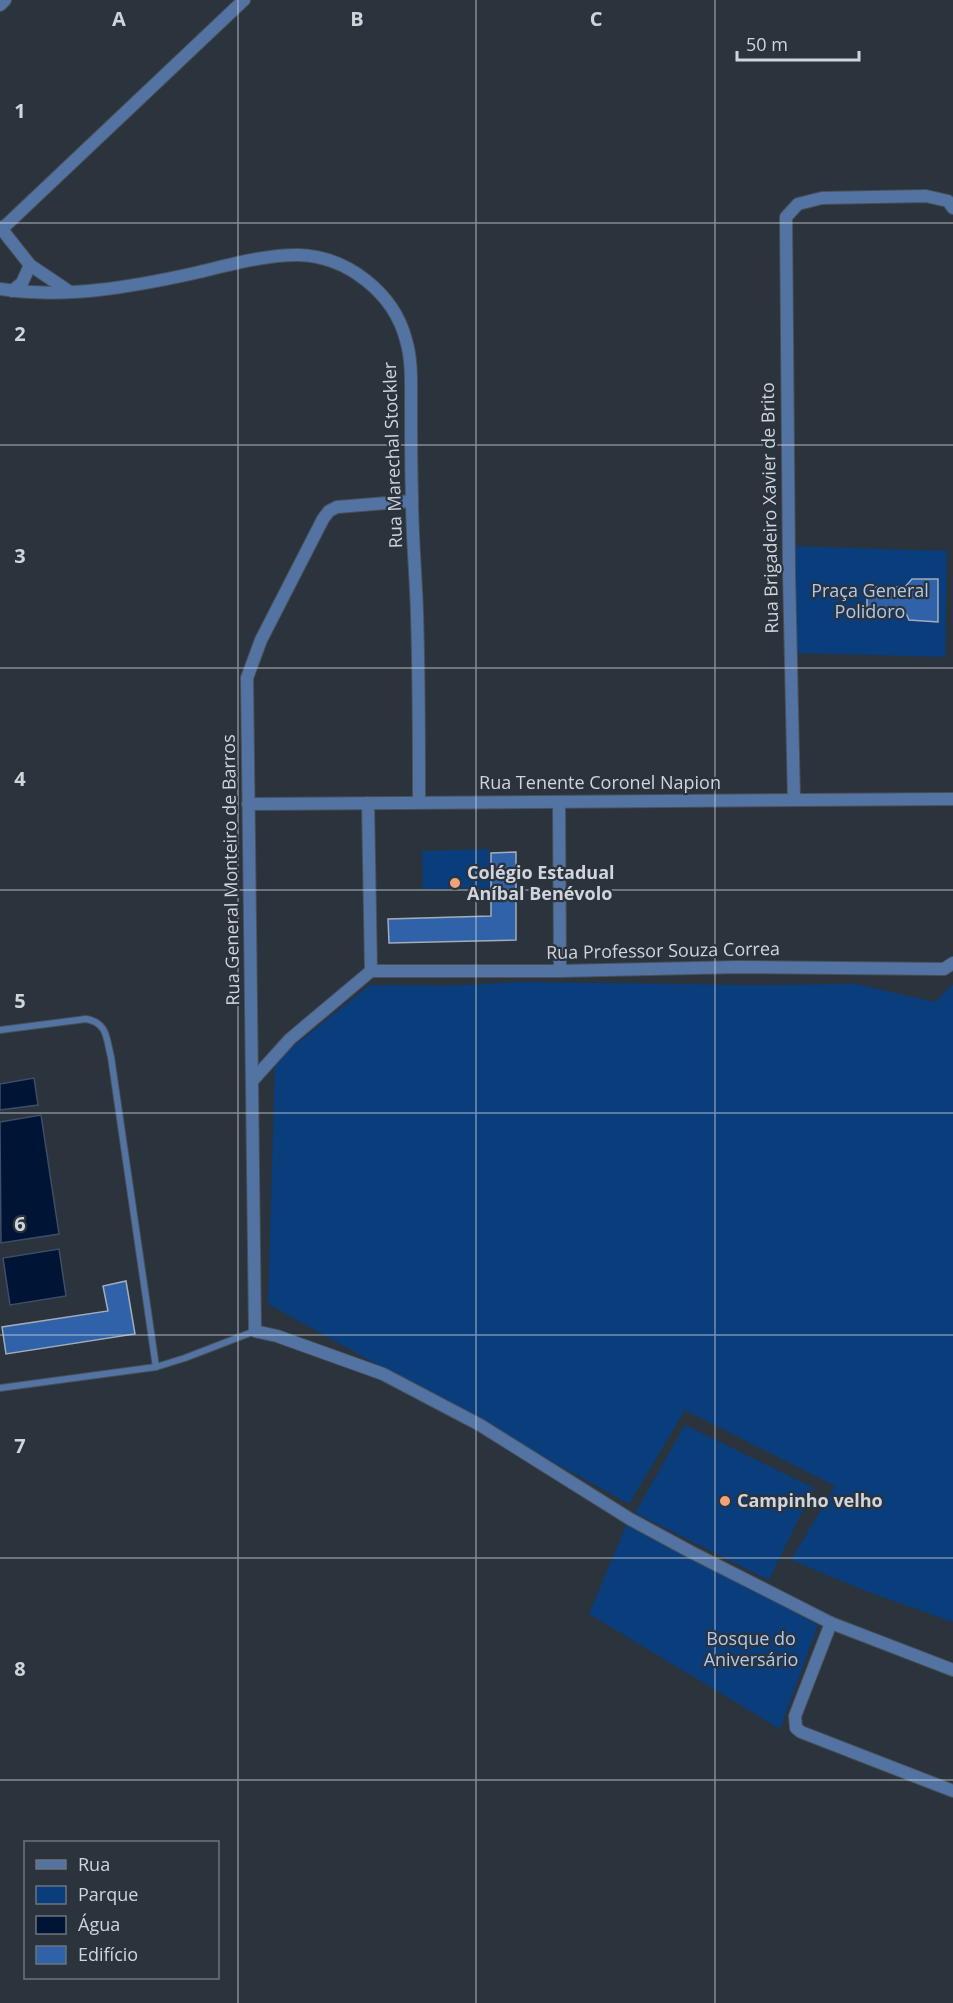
<svg xmlns="http://www.w3.org/2000/svg" width="953" height="2003" font-family="'Open Sans',sans-serif">
<style>
.green{fill:#093d7b}
.water{fill:#001436;stroke:#3e4e68;stroke-width:1.5}
.building{fill:#2f62a8;stroke:#a3acba;stroke-width:1.5}
.lines{fill:none;stroke-linecap:round;stroke-linejoin:round}
.lane-casing{stroke:#495059;stroke-width:8}
.street-casing{stroke:#495059;stroke-width:14}
.lane{stroke:#5374a3;stroke-width:6}
.street{stroke:#5374a3;stroke-width:12}
.grid{fill:none;stroke:#d0d5db;stroke-width:1.5;stroke-opacity:0.55}
.poi-dot{fill:#f1a27b;stroke:#2b333d;stroke-width:2}
.labels{text-anchor:middle;stroke-width:4.5;stroke-linejoin:round;paint-order:stroke}
.street-label{font-size:18px;fill:#d0d5db;stroke:#2b333d}
.park-label{font-size:18px;fill:#aec9f0;stroke:#2b333d}
.poi-label{font-size:18px;font-weight:bold;fill:#d0d5db;stroke:#2b333d;text-anchor:start}
.grid-label{font-size:20px;text-anchor:middle;font-weight:bold;fill:#d0d5db;stroke:#2b333d;stroke-width:4.5;stroke-linejoin:round;paint-order:stroke}
</style>
<rect width="100%" height="100%" fill="#2b333d"/>
<g class="green">
<polygon points="793,546 947,551 945,657 794,653"/>
<polygon points="489,849 490,888 423,889 422,851"/>
<polygon points="521,982 751,985 856,984 935,1002 953,984 953,1622 868,1592 791,1560 835,1486 685,1410 629,1504 268,1304 275,1061 370,985 450,986"/>
<polygon points="685,1425 814,1488 769,1580 635,1513"/>
<polygon points="628,1521 818,1625 780,1729 589,1614"/>
</g>
<g class="water">
<polygon points="34,1078 38,1105 0,1110 0,1084"/>
<polygon points="41,1115 59,1234 1,1243 0,1122"/>
<polygon points="59,1249 66,1296 10,1305 3,1258"/>
</g>
<g class="building">
<polygon points="912,579 938,579 938,622 909,620 905,611 867,610 867,587 905,587"/>
<polygon points="516,852 516,940 389,943 388,919 491,916 491,853"/>
<polygon points="126,1281 135,1334 6,1354 2,1327 108,1311 103,1286"/>
</g>
<g class="lines">
<g class="lane-casing">
<g id="lane">
<path d="M0,1030l86,-11c22,4 20,19 25,38l45,310"/>
<polyline points="0,1388 156,1367 185,1358 255,1331"/>
</g>
</g>
<g class="street-casing">
<g id="street">
<polyline points="0,5 5,0"/>
<polyline points="0,227 30,265 70,292"/>
<polyline points="2,229 244,0"/>
<path d="M0,289c64,10 132,-2 195,-16 34,-8 68,-18 103,-18 49,1 96,38 108,85 6,20 5,42 5,63 0,32 0,64 1,96 0,38 4,77 5,115 2,62 2,125 2,187"/>
<polyline points="12,291 22,283 30,265"/>
<polyline points="412,501 337,507 329,511 323,519 261,640 247,678 255,1331 277,1336 383,1374 480,1425 630,1519 691,1552 831,1623 953,1670"/>
<polyline points="794,800 789,573 786,217 798,204 822,198 926,196 948,201 953,208"/>
<polyline points="559,802 560,971"/>
<polyline points="248,804 953,799"/>
<polyline points="371,971 560,971 740,967 944,969 953,963"/>
<polyline points="253,1080 290,1039 371,971 368,803"/>
<polyline points="831,1623 795,1716 796,1728 801,1732 953,1791"/>
</g>
</g>
<use href="#lane" class="lane"/>
<use href="#street" class="street"/>
</g>
<path class="grid" d="M238,0v2003M476,0v2003M715,0v2003M0,223h953M0,445h953M0,668h953M0,890h953M0,1113h953M0,1335h953M0,1558h953M0,1780h953"/>
<g class="poi-dot">
<circle cx="455" cy="883" r="6"/>
<circle cx="725" cy="1501" r="6"/>
</g>
<g class="labels">
<g class="street-label">
<text transform="translate(393 455) rotate(-92)" y="6">Rua Marechal Stockler</text>
<text transform="translate(770 508) rotate(-91)" y="6">Rua Brigadeiro Xavier de Brito</text>
<text x="600" y="789">Rua Tenente Coronel Napion</text>
<text transform="translate(231 870) rotate(-91)" y="6">Rua General Monteiro de Barros</text>
<text transform="translate(663 951) rotate(-1)" y="6">Rua Professor Souza Correa</text>
</g>
<g class="park-label">
<text x="870" y="597">Praça General<tspan x="870" dy="21">Polidoro</tspan></text>
<text x="751" y="1645">Bosque do<tspan x="751" dy="21">Aniversário</tspan></text>
</g>
<g class="poi-label">
<text x="467" y="879">Colégio Estadual<tspan x="467" dy="21">Aníbal Benévolo</tspan></text>
<text x="737" y="1507">Campinho velho</text>
</g>
</g>
<g class="grid-label">
<text x="119" y="26">A</text>
<text x="357" y="26">B</text>
<text x="596" y="26">C</text>
<text x="20" y="118">1</text>
<text x="20" y="341">2</text>
<text x="20" y="563">3</text>
<text x="20" y="786">4</text>
<text x="20" y="1008">5</text>
<text x="20" y="1231">6</text>
<text x="20" y="1453">7</text>
<text x="20" y="1676">8</text>
</g>
<rect x="24" y="1841" width="195" height="138" fill="#2b333d" stroke="#6d747c" stroke-width="1.5"/>
<rect x="36" y="1860" width="30" height="9" fill="#5374a3" stroke="#6d747c" stroke-width="1.5"/>
<text x="78" y="1871" font-size="18" fill="#d0d5db">Rua</text>
<rect x="36" y="1886" width="30" height="18" fill="#093d7b" stroke="#6d747c" stroke-width="1.5"/>
<text x="78" y="1901" font-size="18" fill="#d0d5db">Parque</text>
<rect x="36" y="1916" width="30" height="18" fill="#001436" stroke="#6d747c" stroke-width="1.5"/>
<text x="78" y="1931" font-size="18" fill="#d0d5db">Água</text>
<rect x="36" y="1946" width="30" height="18" fill="#2f62a8" stroke="#6d747c" stroke-width="1.5"/>
<text x="78" y="1961" font-size="18" fill="#d0d5db">Edifício</text>
<path d="M737 51v9h122v-9" fill="none" stroke="#d0d5db" stroke-width="3"/>
<text x="746" y="51" font-size="18" fill="#d0d5db" stroke="#2b333d" stroke-width="4.5" paint-order="stroke">50 m</text>
</svg>
